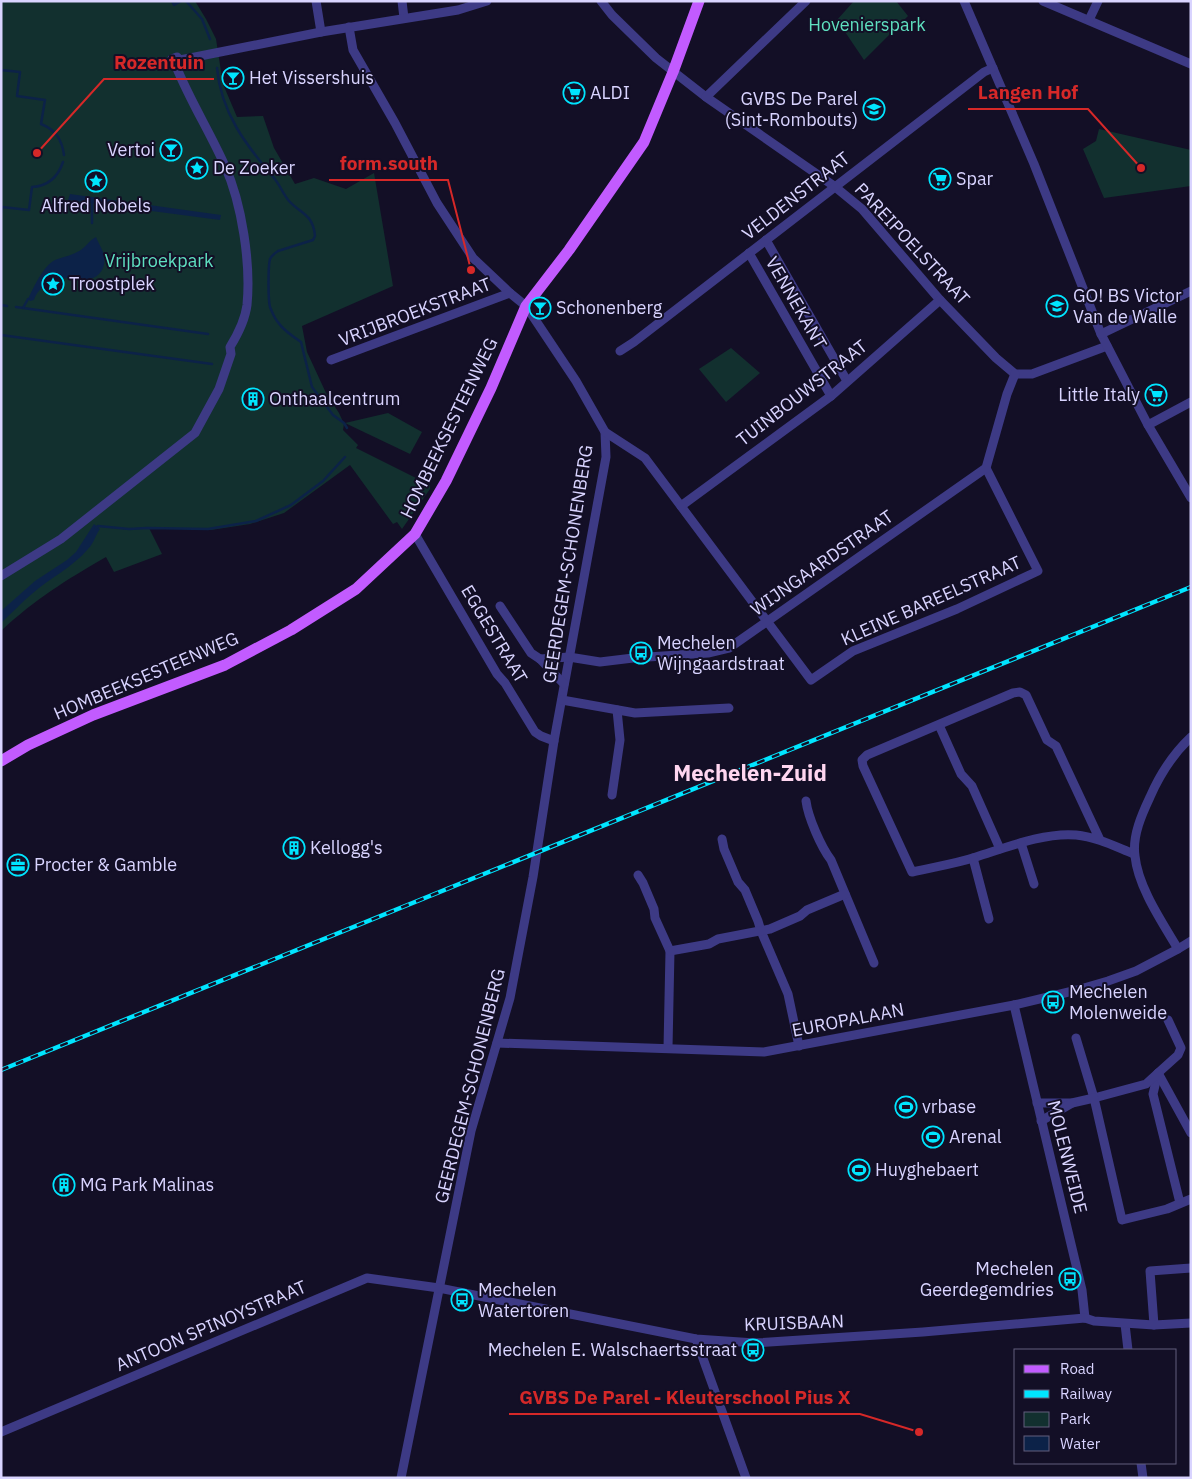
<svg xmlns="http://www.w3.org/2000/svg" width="1192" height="1479" font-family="'IBM Plex Sans',sans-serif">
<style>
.green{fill:#12302f}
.water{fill:#0c2248}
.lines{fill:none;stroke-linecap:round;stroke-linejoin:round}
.stream{stroke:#0c2248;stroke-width:2.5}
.minor{stroke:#3d3a85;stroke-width:9}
.major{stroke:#c25bff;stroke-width:11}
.rail-casing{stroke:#00e5ff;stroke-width:4.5}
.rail{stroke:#130f26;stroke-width:2.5;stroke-dasharray:8;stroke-linecap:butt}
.labels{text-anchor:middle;stroke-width:4;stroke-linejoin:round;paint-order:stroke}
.park-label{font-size:18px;fill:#5fe0c0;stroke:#130f26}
.poi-label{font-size:18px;fill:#d9d4ff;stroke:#130f26;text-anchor:start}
.street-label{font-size:18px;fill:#d9d4ff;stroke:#130f26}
.district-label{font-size:22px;font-weight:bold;fill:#ffd6f0;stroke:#130f26}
.leader{fill:none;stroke:#d62828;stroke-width:2}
.callout-dot{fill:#d62828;stroke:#130f26;stroke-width:2}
.callout-label{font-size:19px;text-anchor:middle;font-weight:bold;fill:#d62828;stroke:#130f26;stroke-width:4;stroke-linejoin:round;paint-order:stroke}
</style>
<rect width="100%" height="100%" fill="#130f26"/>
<g class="green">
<path d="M1,1h194l11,18 10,20 7,45 14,33 26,-1 11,32 21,36 19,-6 32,11 28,-16 19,113 -91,40 5,26 19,41 13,20 5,11 -1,6 15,15 -2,3 74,37v4l-28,40 -5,-7 -4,2 -43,-59 -66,48 -34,11 -39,6 -62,-2 13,26 -48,18 -8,-15c-40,23 -72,43 -105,74z"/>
<polygon points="854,1 896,1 908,16 864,60 837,20"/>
<polygon points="1099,129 1191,150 1191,186 1104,198 1083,149 1096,141"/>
<polygon points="731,348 760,373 726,402 699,369"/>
<polygon points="388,413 422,432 410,454 345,423"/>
</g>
<g class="water">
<polygon points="70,194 221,215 220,220 68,200"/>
<path d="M96,237c2,5 5,10 7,15 5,14 -3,27 -18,28 -6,1 -11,-2 -16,-2 -14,0 -31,8 -35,22l-4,1 -2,-2c6,-12 15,-33 27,-39 7,-3 15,-4 22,-8 8,-3 11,-11 19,-15z"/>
<path d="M94,524l6,5c-5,7 -6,14 -12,20 -15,18 -38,29 -55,44 -11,9 -21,20 -32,30v-12l34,-30 32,-21 9,-8z"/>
</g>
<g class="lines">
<g class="stream">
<polyline points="172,1 174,5 181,1"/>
<polyline points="186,1 202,19 210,39"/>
<path d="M217,68c4,45 29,77 57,110 6,7 9,16 15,23 12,13 24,13 26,35l-2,4 -35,11c-3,2 -6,4 -8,8 -2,7 -2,41 0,48 2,5 4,10 7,14 6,9 15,15 24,21l11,45 21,28 11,8 3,5"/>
<path d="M1,70l19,2 -3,24 28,4 -4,24c15,6 21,16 23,31"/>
<polyline points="92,203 92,223"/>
<path d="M1,212l1,-5 27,3 3,-23c17,-1 26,-10 31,-25"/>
<polyline points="1,305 7,306"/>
<polyline points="16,307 208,334"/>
<polyline points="23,308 28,299"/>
<polyline points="1,335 212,364"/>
<polyline points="96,528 98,526 129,529 147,528 208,529 256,521 291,505 323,481 345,457"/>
</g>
<g class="minor">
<polyline points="316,1 321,32"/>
<polyline points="402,1 404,18"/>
<polyline points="601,1 612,15 656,58 706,97 834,186 862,209 940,300 996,358 1015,374 1032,374 1107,346"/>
<polyline points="964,1 1034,164 1101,334 1148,425 1191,498"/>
<polyline points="1043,1 1191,64"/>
<polyline points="1089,20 1098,1"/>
<polyline points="349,27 353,50 395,123 437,203 473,258 510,293 526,306 576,381 605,432 606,457 554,741 533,877 510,998 471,1131 401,1478"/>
<polyline points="706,97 806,1"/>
<polyline points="766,240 847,381"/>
<polyline points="749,253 831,396"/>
<polyline points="1101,334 1191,291"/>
<polyline points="620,351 634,342 984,72 993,68"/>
<polyline points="331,360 510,293"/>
<polyline points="1148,425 1191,402"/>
<polyline points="605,432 645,458 811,680 853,651 957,609 1038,571 986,468"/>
<polyline points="681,506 831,396 940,300"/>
<polyline points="415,534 497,674 505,683 535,732 541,736 554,741"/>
<path d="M1,576l60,-37 134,-106 24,-44 12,-35 -1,-7c8,-13 15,-26 17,-42 4,-41 -5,-101 -22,-139 -15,-34 -35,-65 -49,-100l-4,-1v-6l5,-2 3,3 141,-28 137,-22 29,-9"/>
<polyline points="500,606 531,653 540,659 564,684"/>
<polyline points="540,659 569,657 600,662 633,658 708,653 729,648 986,468 1007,394 1015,374"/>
<polyline points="562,700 635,713 729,708"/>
<polyline points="939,725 961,774 972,786 1000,849"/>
<polyline points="612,795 620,740 617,710"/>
<path d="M806,801c2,16 15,46 25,59l43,103"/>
<polyline points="722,839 724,849 738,882 745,890 758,921 761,931 788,994 799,1046"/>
<path d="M1100,840l-44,-94 -9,-6 -21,-45 -6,-3 -7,1 -146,62 -5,5 1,6 49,106c21,-5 43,-8 64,-15 29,-9 69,-25 100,-22 21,2 40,12 58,19"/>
<polyline points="1021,843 1034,884"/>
<polyline points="973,858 989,919"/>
<polyline points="638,875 643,883 654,909 655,918 670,951 668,1048"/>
<path d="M1178,949c-16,-27 -40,-62 -43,-93 -3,-20 7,-42 15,-59 10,-23 23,-43 41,-60"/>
<polyline points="670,951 709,944 718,939 770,929 800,916 807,910 845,894"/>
<polyline points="1014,1005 1082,1290 1085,1318"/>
<polyline points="1168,1020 1181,1048 1178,1055 1158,1073 1153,1094 1180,1203"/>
<polyline points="1076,1038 1094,1098 1146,1084 1158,1073 1191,1133"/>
<polyline points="497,1043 764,1052 1014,1005 1077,990 1108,981 1136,971 1178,949 1191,941"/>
<polyline points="1037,1103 1072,1103 1094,1098 1122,1220 1167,1209 1191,1199"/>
<polyline points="1041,1121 1072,1103"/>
<polyline points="1125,1324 1128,1350"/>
<polyline points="1154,1325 1150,1271 1191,1268"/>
<polyline points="696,1339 746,1478"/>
<polyline points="1,1432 367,1278 439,1288 696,1339 755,1343 923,1332 1085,1318 1094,1321 1154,1325 1191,1323"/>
<polyline points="1141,1463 1143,1478"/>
</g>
<polyline class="major" points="1,761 28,745 93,715 225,665 291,630 356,589 415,534 446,481 491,388 526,306 569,250 644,142 673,72 699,1"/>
<g class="rail-casing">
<polyline id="rail" points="1,1070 1191,587"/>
</g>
<use href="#rail" class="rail"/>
</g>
<defs>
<g id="bar-ring" transform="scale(1.125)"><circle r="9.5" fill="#130f26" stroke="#00e5ff" stroke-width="1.5"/><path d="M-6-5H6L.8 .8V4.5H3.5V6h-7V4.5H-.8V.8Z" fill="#00e5ff"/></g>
<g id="supermarket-ring" transform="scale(1.125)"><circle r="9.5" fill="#130f26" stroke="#00e5ff" stroke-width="1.5"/><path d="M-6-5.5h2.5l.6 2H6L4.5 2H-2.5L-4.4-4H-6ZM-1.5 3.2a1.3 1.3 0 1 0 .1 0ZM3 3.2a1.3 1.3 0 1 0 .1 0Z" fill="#00e5ff"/></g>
<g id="school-ring" transform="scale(1.125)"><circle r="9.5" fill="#130f26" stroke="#00e5ff" stroke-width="1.5"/><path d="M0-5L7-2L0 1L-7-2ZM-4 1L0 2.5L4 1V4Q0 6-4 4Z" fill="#00e5ff"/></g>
<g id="sight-ring" transform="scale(1.125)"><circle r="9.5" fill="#130f26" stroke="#00e5ff" stroke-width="1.5"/><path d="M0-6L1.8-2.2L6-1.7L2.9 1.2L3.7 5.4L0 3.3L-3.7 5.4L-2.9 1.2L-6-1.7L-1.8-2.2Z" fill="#00e5ff"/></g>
<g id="building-ring" transform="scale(1.125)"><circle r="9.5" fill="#130f26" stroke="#00e5ff" stroke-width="1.5"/><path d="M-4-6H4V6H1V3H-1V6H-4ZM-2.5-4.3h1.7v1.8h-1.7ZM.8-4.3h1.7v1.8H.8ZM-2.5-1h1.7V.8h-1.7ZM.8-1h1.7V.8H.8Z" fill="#00e5ff"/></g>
<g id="bus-ring" transform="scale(1.125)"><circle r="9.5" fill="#130f26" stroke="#00e5ff" stroke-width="1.5"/><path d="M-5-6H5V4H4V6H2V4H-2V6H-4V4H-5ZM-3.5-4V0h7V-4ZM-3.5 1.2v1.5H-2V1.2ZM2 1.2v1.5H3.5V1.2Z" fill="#00e5ff"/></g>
<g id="office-ring" transform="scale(1.125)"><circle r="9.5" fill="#130f26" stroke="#00e5ff" stroke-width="1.5"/><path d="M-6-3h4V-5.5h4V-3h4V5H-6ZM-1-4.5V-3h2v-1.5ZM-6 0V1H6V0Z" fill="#00e5ff"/></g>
<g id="stadium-ring" transform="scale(1.125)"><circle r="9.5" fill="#130f26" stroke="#00e5ff" stroke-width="1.5"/><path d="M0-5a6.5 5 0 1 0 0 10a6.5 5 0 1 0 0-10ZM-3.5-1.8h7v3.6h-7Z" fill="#00e5ff"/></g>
</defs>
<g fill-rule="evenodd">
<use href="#bar-ring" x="233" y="78"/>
<use href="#supermarket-ring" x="574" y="93"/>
<use href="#school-ring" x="874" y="109"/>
<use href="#bar-ring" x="171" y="150"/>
<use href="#sight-ring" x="197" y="168"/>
<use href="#supermarket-ring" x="940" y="179"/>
<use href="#sight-ring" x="96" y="181"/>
<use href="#sight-ring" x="53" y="284"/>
<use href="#school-ring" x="1057" y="306"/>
<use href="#bar-ring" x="540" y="308"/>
<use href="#supermarket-ring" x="1156" y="395"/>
<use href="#building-ring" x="253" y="399"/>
<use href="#bus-ring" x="641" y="653"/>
<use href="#building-ring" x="294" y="848"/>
<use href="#office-ring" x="18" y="865"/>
<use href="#bus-ring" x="1053" y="1002"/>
<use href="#stadium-ring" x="906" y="1107"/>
<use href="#stadium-ring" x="933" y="1137"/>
<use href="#stadium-ring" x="859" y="1170"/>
<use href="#building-ring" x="64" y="1185"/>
<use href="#bus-ring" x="1070" y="1279"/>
<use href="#bus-ring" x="462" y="1300"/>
<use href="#bus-ring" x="753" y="1350"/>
</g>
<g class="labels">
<g class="park-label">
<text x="867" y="31">Hovenierspark</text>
<text x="159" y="267">Vrijbroekpark</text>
</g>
<g class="poi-label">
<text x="249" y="84">Het Vissershuis</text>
<text x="590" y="99">ALDI</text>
<text x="858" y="105" text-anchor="end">GVBS De Parel<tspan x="858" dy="21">(Sint-Rombouts)</tspan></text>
<text x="155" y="156" text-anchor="end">Vertoi</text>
<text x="213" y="174">De Zoeker</text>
<text x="956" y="185">Spar</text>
<text x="96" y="212" text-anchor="middle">Alfred Nobels</text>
<text x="69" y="290">Troostplek</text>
<text x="1073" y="302">GO! BS Victor<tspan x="1073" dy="21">Van de Walle</tspan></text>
<text x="556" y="314">Schonenberg</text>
<text x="1140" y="401" text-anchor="end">Little Italy</text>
<text x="269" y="405">Onthaalcentrum</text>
<text x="657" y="649">Mechelen<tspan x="657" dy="21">Wijngaardstraat</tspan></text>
<text x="310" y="854">Kellogg's</text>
<text x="34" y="871">Procter &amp; Gamble</text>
<text x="1069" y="998">Mechelen<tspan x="1069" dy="21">Molenweide</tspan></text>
<text x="922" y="1113">vrbase</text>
<text x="949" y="1143">Arenal</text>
<text x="875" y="1176">Huyghebaert</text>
<text x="80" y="1191">MG Park Malinas</text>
<text x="1054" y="1275" text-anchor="end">Mechelen<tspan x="1054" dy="21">Geerdegemdries</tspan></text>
<text x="478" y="1296">Mechelen<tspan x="478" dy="21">Watertoren</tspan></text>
<text x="737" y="1356" text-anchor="end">Mechelen E. Walschaertsstraat</text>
</g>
<g class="street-label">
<text transform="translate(796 196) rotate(-38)" y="6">VELDENSTRAAT</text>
<text transform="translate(912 244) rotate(47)" y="6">PAREIPOELSTRAAT</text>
<text transform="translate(796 303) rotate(60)" y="6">VENNEKANT</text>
<text transform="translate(415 312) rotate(-21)" y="6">VRIJBROEKSTRAAT</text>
<text transform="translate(802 393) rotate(-38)" y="6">TUINBOUWSTRAAT</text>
<text transform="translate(449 428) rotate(-64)" y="6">HOMBEEKSESTEENWEG</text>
<text transform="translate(822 563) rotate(-35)" y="6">WIJNGAARDSTRAAT</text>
<text transform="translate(568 564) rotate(-81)" y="6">GEERDEGEM-SCHONENBERG</text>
<text transform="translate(931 601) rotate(-24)" y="6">KLEINE BAREELSTRAAT</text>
<text transform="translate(494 634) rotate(59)" y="6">EGGESTRAAT</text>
<text transform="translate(146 676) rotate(-23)" y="6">HOMBEEKSESTEENWEG</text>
<text transform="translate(848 1020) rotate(-11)" y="6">EUROPALAAN</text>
<text transform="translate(470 1086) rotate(-76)" y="6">GEERDEGEM-SCHONENBERG</text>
<text transform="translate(1067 1157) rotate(76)" y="6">MOLENWEIDE</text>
<text transform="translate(794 1323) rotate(-2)" y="6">KRUISBAAN</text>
<text transform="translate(211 1326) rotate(-23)" y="6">ANTOON SPINOYSTRAAT</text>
</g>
<g class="district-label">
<text x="750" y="781">Mechelen-Zuid</text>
</g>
</g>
<path class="leader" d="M37 153L104 79H214M1141 168L1088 109H968M471 270L448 180H329M919 1432L860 1414H509"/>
<g class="callout-dot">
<circle cx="37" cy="153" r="5"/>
<circle cx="1141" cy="168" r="5"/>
<circle cx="471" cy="270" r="5"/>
<circle cx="919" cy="1432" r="5"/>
</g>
<g class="callout-label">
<text x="159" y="69">Rozentuin</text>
<text x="1028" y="99">Langen Hof</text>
<text x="389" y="170">form.south</text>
<text x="685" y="1404">GVBS De Parel - Kleuterschool Pius X</text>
</g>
<rect width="1192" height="1479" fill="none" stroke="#d9d4ff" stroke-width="5"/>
<rect x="1014" y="1349" width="162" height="115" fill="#130f26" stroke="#625e7d"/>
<rect x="1024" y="1365" width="25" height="8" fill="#c25bff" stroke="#625e7d"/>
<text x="1060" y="1374" font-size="15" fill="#d9d4ff">Road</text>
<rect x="1024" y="1390" width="25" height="8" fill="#00e5ff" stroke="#625e7d"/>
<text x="1060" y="1399" font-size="15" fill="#d9d4ff">Railway</text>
<rect x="1024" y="1412" width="25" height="15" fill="#12302f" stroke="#625e7d"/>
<text x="1060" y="1424" font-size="15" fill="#d9d4ff">Park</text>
<rect x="1024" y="1436" width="25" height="15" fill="#0c2248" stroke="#625e7d"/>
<text x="1060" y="1449" font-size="15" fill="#d9d4ff">Water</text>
</svg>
